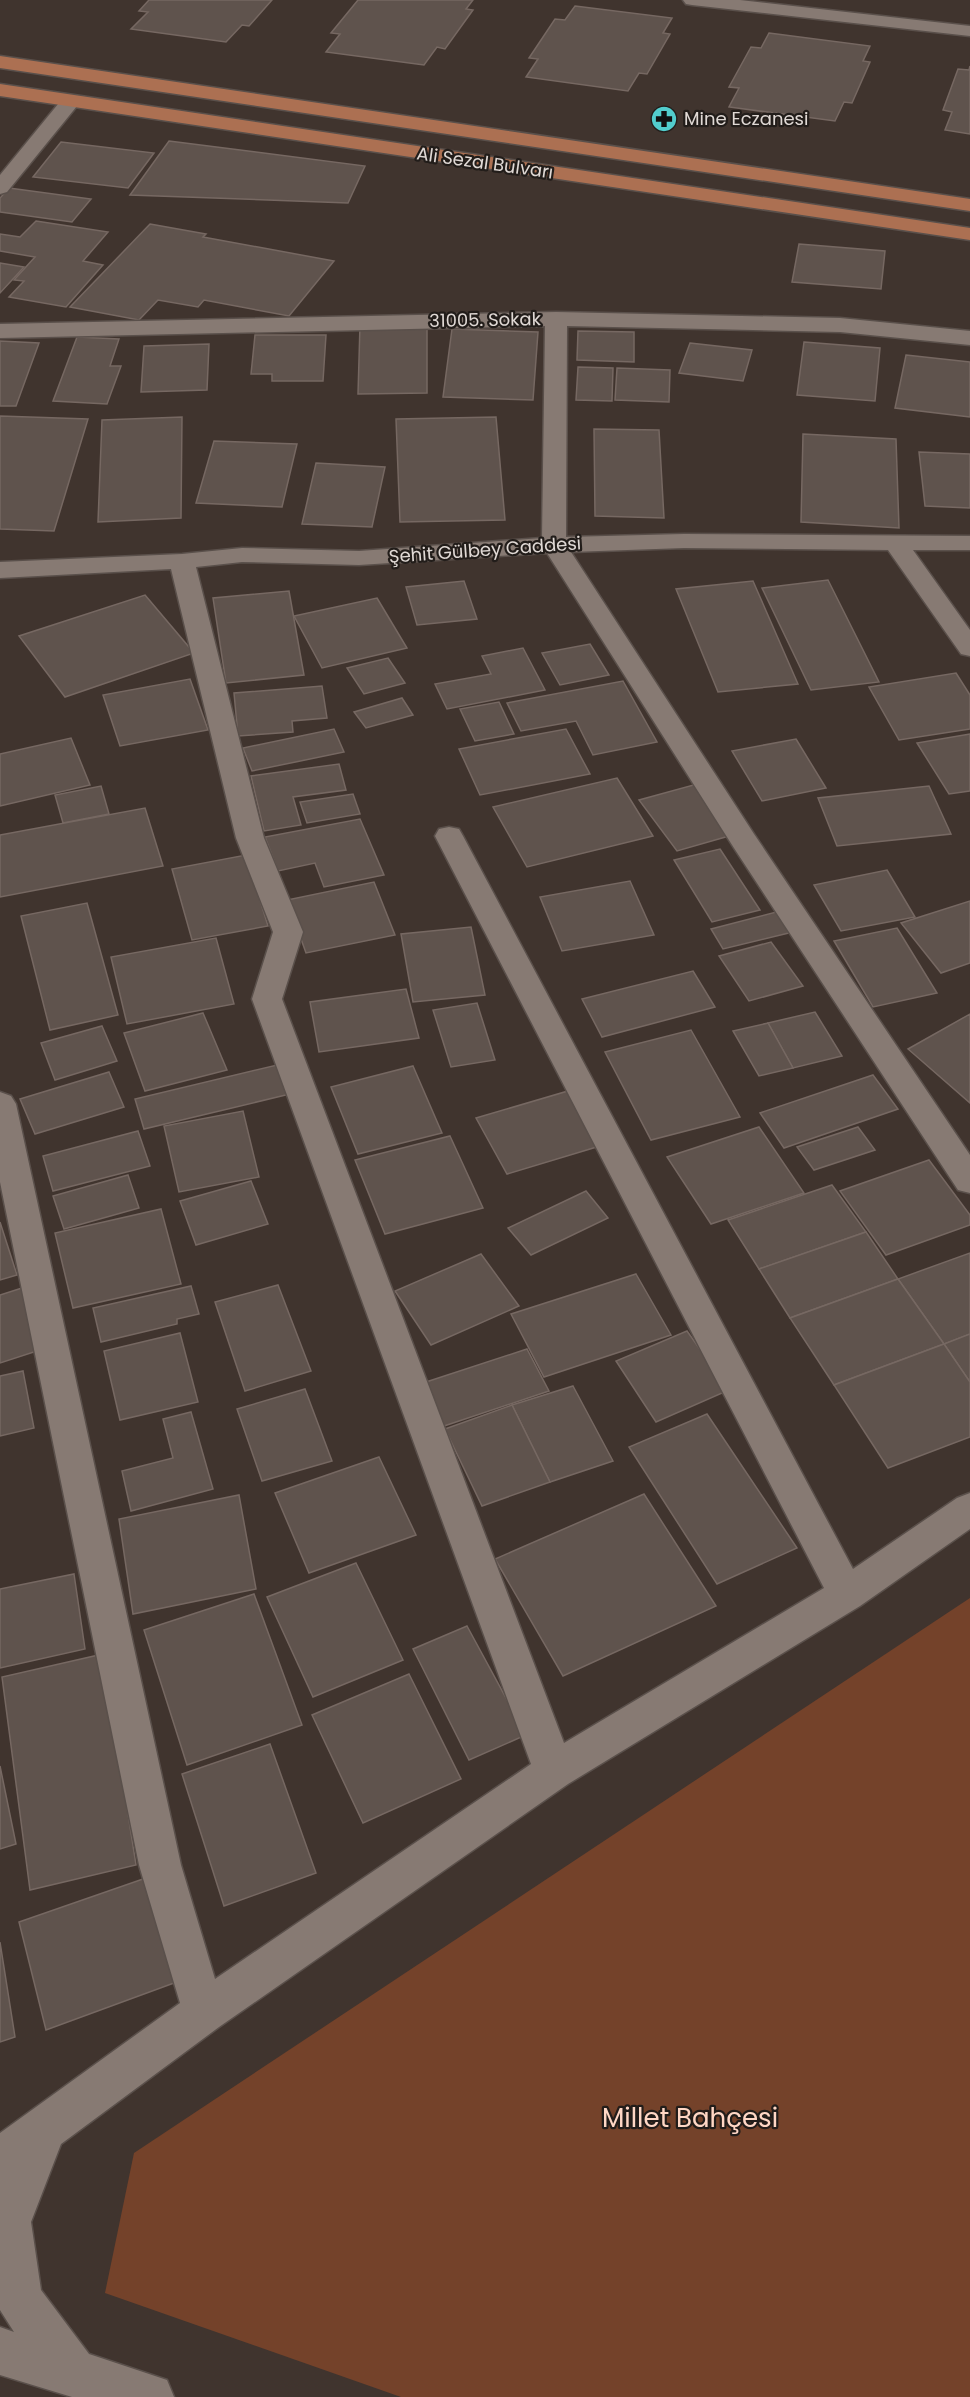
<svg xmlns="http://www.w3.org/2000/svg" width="970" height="2397" font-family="Poppins,sans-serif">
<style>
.green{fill:#74422a}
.building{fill:#5f534d;stroke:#766862;stroke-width:1.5}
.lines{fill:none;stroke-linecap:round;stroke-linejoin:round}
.minor-casing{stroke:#5a504b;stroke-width:3}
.major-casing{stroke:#5a504b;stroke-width:3}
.minor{fill:#877a73;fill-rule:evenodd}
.major{fill:#ac7052;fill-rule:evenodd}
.labels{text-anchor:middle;stroke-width:4.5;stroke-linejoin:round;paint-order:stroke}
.far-poi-label{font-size:18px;fill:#e0d9d5;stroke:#221d1a;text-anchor:start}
.far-street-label{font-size:18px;fill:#e0d9d5;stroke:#221d1a}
.near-park-label{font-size:26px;fill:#ffd7c5;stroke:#221d1a}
</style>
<rect width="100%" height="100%" fill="#40342e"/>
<polygon class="green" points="970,1598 970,2397 401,2397 105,2293 134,2153"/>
<g class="building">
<polygon points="149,0 272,0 249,26 242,25 226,42 131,29 148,12 139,11"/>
<polygon points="358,0 473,0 466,9 473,10 445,49 437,47 424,65 326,52 340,34 331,33"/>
<polygon points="575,6 672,18 663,33 670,34 647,74 639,73 628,91 526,77 538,59 529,58 555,19 565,20"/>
<polygon points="769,33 870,46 863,61 870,62 852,103 844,102 835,121 729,107 739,88 729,87 751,47 761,48"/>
<polygon points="970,66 970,134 945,130 952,112 943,110 958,69 969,70"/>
<polygon points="169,141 365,166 348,203 130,195"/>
<polygon points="61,142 154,153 128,188 33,177"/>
<polygon points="9,188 91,199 72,222 0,212 0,198"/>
<polygon points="36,221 108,232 83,261 103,265 66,307 9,297 24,281 14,280 35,257 0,251 0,234 20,237"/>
<polygon points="150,224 206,234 203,237 334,261 289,316 204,300 198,307 158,300 139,320 70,307"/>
<polygon points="799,244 885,251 881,289 792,282"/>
<polygon points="0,263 24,267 0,293"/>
<polygon points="427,324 427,393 358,394 360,325"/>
<polygon points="452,329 538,332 533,400 443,397"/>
<polygon points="578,331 634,332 634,362 577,360"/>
<polygon points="255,335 326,335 323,381 272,381 272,374 251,374"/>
<polygon points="77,337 119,339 110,366 121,366 107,404 53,401"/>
<polygon points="0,341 39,343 16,406 0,406"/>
<polygon points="804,342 880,348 875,401 797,395"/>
<polygon points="690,343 752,350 743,381 679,373"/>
<polygon points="209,344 207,390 141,392 144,346"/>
<polygon points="906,355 970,362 970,417 895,408"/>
<polygon points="578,367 613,368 612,401 576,400"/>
<polygon points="617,368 670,370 669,402 615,400"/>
<polygon points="0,416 88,419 54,531 0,529"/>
<polygon points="182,417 181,518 98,522 102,420"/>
<polygon points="496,417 505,520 400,522 396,419"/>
<polygon points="594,429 659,430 664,518 595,516"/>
<polygon points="803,434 896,439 899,528 801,522"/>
<polygon points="214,441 297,444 282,507 196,503"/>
<polygon points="919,452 970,454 970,508 925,506"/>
<polygon points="316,463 385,467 372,527 302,524"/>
<polygon points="828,580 879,682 811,690 762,588"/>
<polygon points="464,581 477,619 417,625 406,587"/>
<polygon points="753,581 798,684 718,692 676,589"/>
<polygon points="289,591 304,675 226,683 213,598"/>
<polygon points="145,595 194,653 65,697 19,636"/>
<polygon points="377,598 407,648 322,668 294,616"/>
<polygon points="590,644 609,675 560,685 542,653"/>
<polygon points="523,648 545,690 447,709 435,684 491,674 482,656"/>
<polygon points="388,658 405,683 364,694 347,668"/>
<polygon points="956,673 970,695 970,729 899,740 869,687"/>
<polygon points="190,679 208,730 120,746 103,695"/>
<polygon points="623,681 657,742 593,755 576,721 521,731 507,703"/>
<polygon points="322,686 327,718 292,721 293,732 238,736 234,693"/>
<polygon points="402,698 413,715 366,728 354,712"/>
<polygon points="499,702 514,734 475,741 460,709"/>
<polygon points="334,729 344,752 252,771 243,748"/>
<polygon points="566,729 590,774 480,795 459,749"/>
<polygon points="970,734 970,791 949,794 917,743"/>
<polygon points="71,738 90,785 0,806 0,754"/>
<polygon points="796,739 826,788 762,801 732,751"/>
<polygon points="339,764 346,790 293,797 301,825 264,831 251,776"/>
<polygon points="617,778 653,836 527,867 493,807"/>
<polygon points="697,784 736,834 677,851 639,800"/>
<polygon points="101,786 109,814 63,823 55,795"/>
<polygon points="929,786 951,834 837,846 818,798"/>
<polygon points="353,794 360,814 307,823 300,802"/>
<polygon points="145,808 163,866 0,897 0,835"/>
<polygon points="360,819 384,875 324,887 315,863 278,871 265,837"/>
<polygon points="720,849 760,910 712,922 674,860"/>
<polygon points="246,855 268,926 192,940 172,869"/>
<polygon points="887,870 915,917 841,931 814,885"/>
<polygon points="630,881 654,935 562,951 540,897"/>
<polygon points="374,882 395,935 306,953 287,900"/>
<polygon points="970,901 970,963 941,973 901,923"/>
<polygon points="87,903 118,1015 50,1030 21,916"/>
<polygon points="780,911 793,932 723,949 711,929"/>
<polygon points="471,927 485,995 413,1002 401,934"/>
<polygon points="897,928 937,993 873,1007 834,941"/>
<polygon points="216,938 234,1004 127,1024 111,957"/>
<polygon points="771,942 803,986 749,1001 719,956"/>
<polygon points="693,971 715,1007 602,1037 582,999"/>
<polygon points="406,989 419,1038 319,1052 310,1002"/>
<polygon points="477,1003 495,1060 451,1067 433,1010"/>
<polygon points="815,1012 842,1056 793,1068 768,1023"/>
<polygon points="203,1013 227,1070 145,1091 124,1033"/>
<polygon points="970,1014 970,1103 908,1049"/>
<polygon points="768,1023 793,1068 759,1076 733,1031"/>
<polygon points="102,1026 117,1061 55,1080 41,1043"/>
<polygon points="691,1030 740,1117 651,1140 605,1052"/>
<polygon points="277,1065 290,1094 144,1129 135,1099"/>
<polygon points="413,1066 442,1133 358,1154 331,1087"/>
<polygon points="109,1072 124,1107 35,1134 20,1099"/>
<polygon points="873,1075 898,1109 784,1148 760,1113"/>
<polygon points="568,1091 600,1146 507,1174 476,1118"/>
<polygon points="243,1111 259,1177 179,1192 164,1126"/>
<polygon points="759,1127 804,1193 711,1224 667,1157"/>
<polygon points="858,1127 875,1150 814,1170 797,1147"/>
<polygon points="138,1131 150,1166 53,1191 43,1156"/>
<polygon points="450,1136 483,1208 385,1234 355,1160"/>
<polygon points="929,1160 970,1215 970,1225 886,1255 840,1191"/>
<polygon points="128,1175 139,1208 64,1229 53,1196"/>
<polygon points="251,1181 268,1224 196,1245 180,1201"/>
<polygon points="832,1185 866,1232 759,1269 728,1220"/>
<polygon points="586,1191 608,1218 531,1255 508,1228"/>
<polygon points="161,1209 181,1284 73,1308 55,1233"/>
<polygon points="0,1222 17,1275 0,1280"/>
<polygon points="866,1232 898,1279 790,1318 759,1269"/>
<polygon points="970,1253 970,1334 944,1344 898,1279"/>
<polygon points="481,1254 519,1306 431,1345 395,1291"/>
<polygon points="636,1274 671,1335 544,1377 511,1314"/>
<polygon points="898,1279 944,1344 834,1385 790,1318"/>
<polygon points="278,1285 311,1371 245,1391 215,1302"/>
<polygon points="191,1286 199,1314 177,1319 177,1324 101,1342 93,1308"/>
<polygon points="22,1288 43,1349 0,1363 0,1295"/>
<polygon points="687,1331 729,1390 656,1422 616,1361"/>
<polygon points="180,1333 198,1402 120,1420 104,1351"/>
<polygon points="970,1334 970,1382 944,1344"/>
<polygon points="944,1344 970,1382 970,1437 888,1468 834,1385"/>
<polygon points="527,1349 549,1391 444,1426 423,1383"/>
<polygon points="23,1371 34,1428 0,1436 0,1376"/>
<polygon points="573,1386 613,1461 550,1482 512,1405"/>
<polygon points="305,1389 332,1461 262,1481 237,1409"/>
<polygon points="512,1405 550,1482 482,1506 445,1429"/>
<polygon points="191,1412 213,1489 131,1511 122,1471 173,1458 163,1419"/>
<polygon points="707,1414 797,1548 717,1584 629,1447"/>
<polygon points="379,1457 416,1535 309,1573 275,1493"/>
<polygon points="644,1494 716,1606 563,1676 495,1559"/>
<polygon points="239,1495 256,1589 133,1614 119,1519"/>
<polygon points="356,1563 403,1660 313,1697 267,1597"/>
<polygon points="74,1574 85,1649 0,1668 0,1589"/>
<polygon points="254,1594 302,1725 187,1765 144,1630"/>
<polygon points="467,1626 526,1735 469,1760 413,1649"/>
<polygon points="103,1654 136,1865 30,1890 2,1677"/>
<polygon points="409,1674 461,1779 363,1823 312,1715"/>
<polygon points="270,1744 316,1873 224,1906 182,1774"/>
<polygon points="0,1766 16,1844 0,1849"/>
<polygon points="143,1879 174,1983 46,2030 19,1922"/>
<polygon points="0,1942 15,2037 0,2042"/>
</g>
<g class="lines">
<g class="minor-casing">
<g id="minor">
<polygon points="683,0 740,0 970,26 970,36 692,5 686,4"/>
<polygon points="70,96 77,98 80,102 77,106 7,192 0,194 0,175 63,98"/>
<polygon points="556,312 840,318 970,331 970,345 840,332 567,326 566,537 684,534 970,536 970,550 913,550 970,630 970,656 961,654 888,550 684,548 571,552 754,834 970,1155 970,1193 958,1190 734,848 547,553 359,565 242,562 196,567 264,838 303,932 282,999 564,1743 824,1588 435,836 439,829 449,827 459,829 463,836 853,1569 957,1498 970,1493 970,1529 860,1606 568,1784 219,2027 61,2144 31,2222 41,2290 89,2354 167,2380 174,2397 72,2397 0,2375 0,2327 14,2332 0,2310 0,2133 180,2003 139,1865 0,1182 0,1092 11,1096 16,1104 181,1865 215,1979 531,1764 252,999 273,932 236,838 171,569 0,578 0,562 182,554 242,548 359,551 542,538 545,326 0,338 0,324"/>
</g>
</g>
<g class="major-casing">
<g id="major">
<polygon points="0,56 970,199 970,211 0,68"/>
<polygon points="0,84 970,228 970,240 0,96"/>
</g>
</g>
<use href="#minor" class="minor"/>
<use href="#major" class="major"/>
</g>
<defs>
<g id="pharmacy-disc" transform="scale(1.35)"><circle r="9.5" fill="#52cdcd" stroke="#221d1a"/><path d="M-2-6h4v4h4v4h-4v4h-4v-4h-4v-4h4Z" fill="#111"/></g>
</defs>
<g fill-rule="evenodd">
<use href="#pharmacy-disc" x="664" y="119"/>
</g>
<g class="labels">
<g class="far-poi-label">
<text x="684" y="125">Mine Eczanesi</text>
</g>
<g class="far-street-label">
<text transform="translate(485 163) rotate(8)" y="6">Ali Sezal Bulvarı</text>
<text transform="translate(485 320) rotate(-1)" y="6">31005. Sokak</text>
<text transform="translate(485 550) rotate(-4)" y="6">Şehit Gülbey Caddesi</text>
</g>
<g class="near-park-label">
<text x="690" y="2127">Millet Bahçesi</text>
</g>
</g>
</svg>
